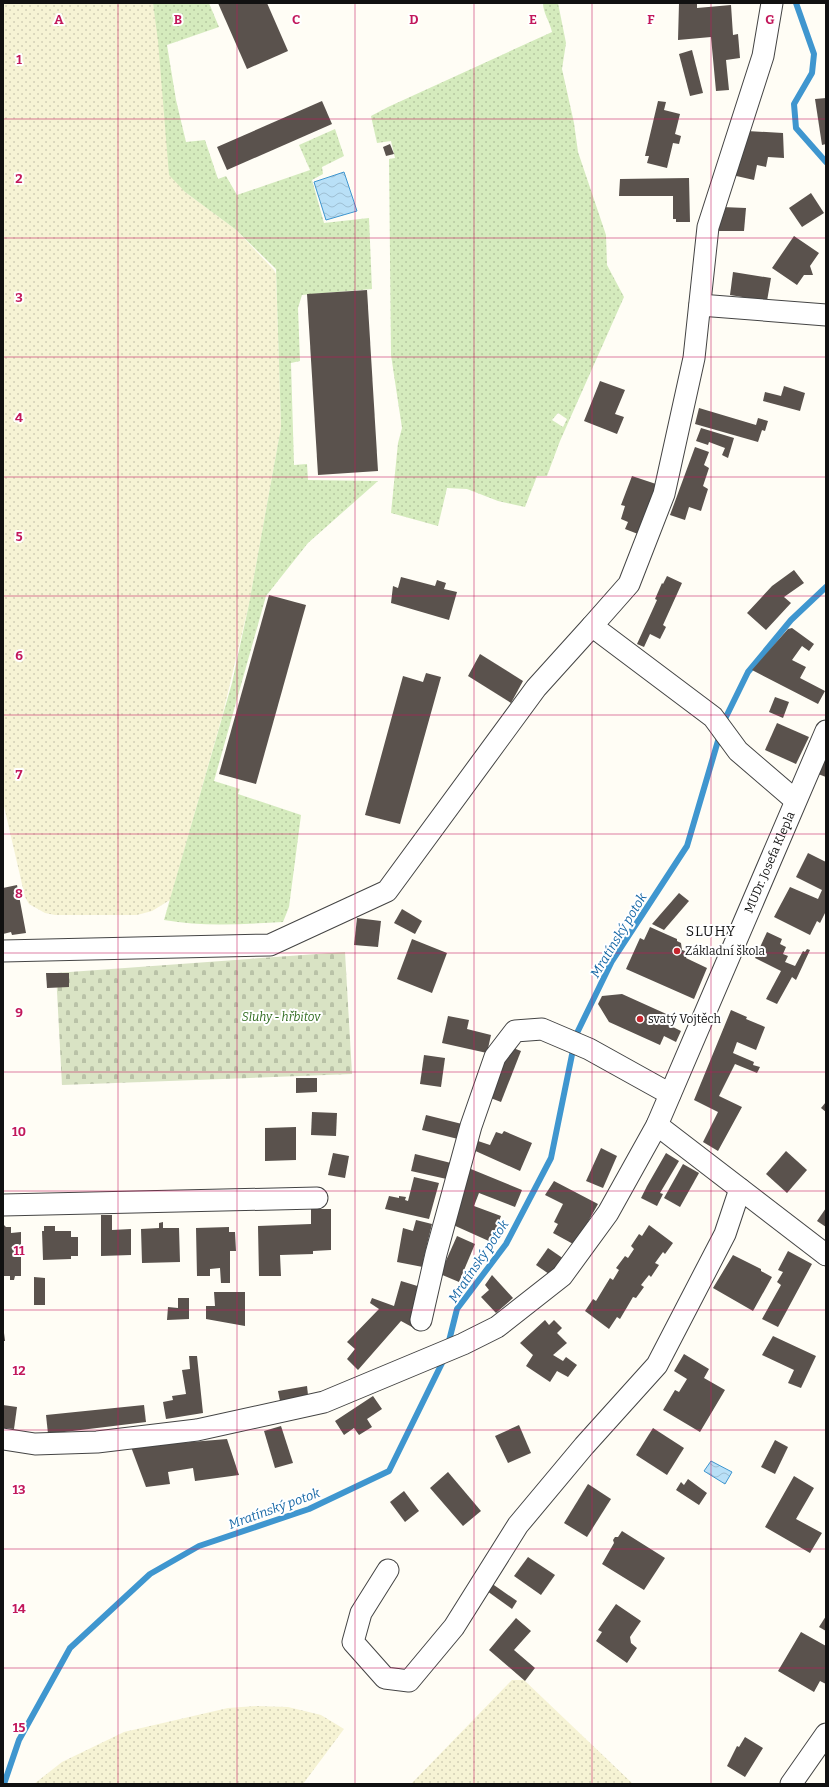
<svg xmlns="http://www.w3.org/2000/svg" width="829" height="1787" font-family="Bitter,serif">
<style>
.farmland{fill:url(#farmland-dots)}
.grass{fill:url(#grass-dots);fill-rule:evenodd}
.cemetery{fill:url(#cemetery-stones)}
.water{fill:url(#water-waves);stroke:#3f96cf}
.lines{fill:none;stroke-linecap:round;stroke-linejoin:round}
.stream{stroke:#3f96cf;stroke-width:6}
.building{fill:#5a524d}
.minor-casing{stroke:#444;stroke-width:23}
.minor{stroke:#fff;stroke-width:21}
.grid{fill:none;stroke:#c2185b;stroke-width:1;stroke-opacity:0.55}
.poi-dot{fill:#c4262e;stroke:#fff;stroke-width:1.5}
.labels{text-anchor:middle;stroke-width:4;stroke-linejoin:round;paint-order:stroke}
.street-label{font-size:12px;fill:#111;stroke:#fff}
.poi-label{font-size:12px;fill:#111;stroke:#fff;text-anchor:start}
.park-label{font-size:12px;font-style:italic;fill:#2f6b1f;stroke:#fff}
.water-label{font-size:13px;font-style:italic;fill:#1768a6;stroke:#fff}
.quarter-label{font-size:14px;letter-spacing:1px;fill:#111;stroke:#fff}
.grid-label{font-size:13px;text-anchor:middle;font-weight:bold;fill:#c2185b;stroke:#fff;stroke-width:4;stroke-linejoin:round;paint-order:stroke}
</style>
<defs>
<pattern id="farmland-dots" width="8" height="8" patternUnits="userSpaceOnUse"><rect width="8" height="8" fill="#f6f3d4"/><path d="M2 2h.1M6 6h.1" fill="none" stroke="#d2cfb5" stroke-width="1.8" stroke-linecap="round"/></pattern>
<pattern id="grass-dots" width="8" height="8" patternUnits="userSpaceOnUse"><rect width="8" height="8" fill="#d5ebbd"/><path d="M2 2h.1M6 6h.1" fill="none" stroke="#b6c8a1" stroke-width="1.8" stroke-linecap="round"/></pattern>
<pattern id="cemetery-stones" width="16" height="16" patternUnits="userSpaceOnUse"><rect width="16" height="16" fill="#d9e3c4"/><path d="M2 7V4a2 2 0 0 1 4 0v3zM10 15v-3a2 2 0 0 1 4 0v3z" fill="#b9c2a7"/></pattern>
<pattern id="water-waves" width="16" height="10" patternUnits="userSpaceOnUse"><rect width="16" height="10" fill="#b9e0f7"/><path d="M0 5q4-4 8 0t8 0" fill="none" stroke="#9ebfd3"/></pattern>
</defs>
<rect width="100%" height="100%" fill="#fffdf5"/>
<g class="farmland">
<polygon points="3,3 153,3 185,192 235,229 274,270 276,274 281,427 249,604 223,713 170,900 152,911 137,915 55,915 45,913 29,904 25,897 3,802"/>
<polygon points="512,1680 524,1680 633,1784 411,1784"/>
<polygon points="256,1706 288,1707 321,1715 344,1729 303,1784 34,1784 62,1762 124,1732 228,1708"/>
</g>
<g class="grass">
<path d="M153,3h56l10,24 -52,18 9,55 10,42 19,-2 13,39 8,-3 11,19 73,-25 -11,-25 36,-16 9,27 -22,11 1,7 -11,6 12,43 45,-5 3,71 -70,6 -4,13 2,53 -9,2 3,102 13,-1 1,16 70,1 -70,62 -42,53 -52,185 26,8 -2,5 63,21 -12,92 -6,15c-39,2 -80,5 -119,-2l68,-237 17,-79 32,-177 -5,-158 -41,-40 -50,-37 -16,-17 -11,-134z"/>
<path d="M543,3h15l8,40 -4,26 12,54 4,29 28,83 1,30 17,32 -64,144 -13,35h-10l-12,31 -27,-6 -31,-12 -20,-1 -9,38 -47,-13 7,-70 4,-15 -11,-73 -2,-196 6,-1 -4,-17 -14,2 -6,-27 17,-9 164,-75c-2,-10 -9,-19 -9,-29zM558,413l9,6 -4,8 -11,-7z"/>
</g>
<polygon class="cemetery" points="345,952 352,1074 62,1085 56,973"/>
<g class="water">
<polygon points="344,172 357,211 326,220 314,182"/>
<polygon points="711,1461 732,1472 725,1484 704,1471"/>
</g>
<g class="lines">
<g class="stream">
<polyline points="796,3 814,54 812,73 794,104 796,128 826,162"/>
<polyline points="723,723 748,672 791,620 826,587"/>
<polyline points="448,1345 457,1309 506,1244 551,1158 576,1035 612,961 687,846 720,734"/>
<polyline points="4,1784 19,1740 70,1648 150,1574 199,1546 309,1509 389,1471 445,1357"/>
</g>
</g>
<g class="building">
<polygon points="218,3 267,3 288,51 247,69"/>
<polygon points="679,3 697,3 697,8 731,5 733,35 738,34 740,58 726,60 729,90 716,91 711,37 678,40"/>
<polygon points="692,50 703,93 690,96 679,54"/>
<polygon points="826,98 826,144 822,145 815,99"/>
<polygon points="322,101 332,124 227,170 217,147"/>
<polygon points="658,101 666,102 664,110 680,114 675,134 681,136 679,144 673,143 667,168 647,163 649,156 645,156"/>
<polygon points="747,131 783,133 784,158 768,157 766,167 757,165 754,180 732,175"/>
<polygon points="390,144 394,154 386,156 383,147"/>
<polygon points="689,178 690,222 676,222 676,219 673,219 673,196 619,196 620,179"/>
<polygon points="811,193 824,213 802,227 789,208"/>
<polygon points="722,207 746,208 744,231 717,231"/>
<polygon points="794,236 819,253 810,266 813,275 804,275 797,285 772,268"/>
<polygon points="733,272 771,278 767,301 730,295"/>
<polygon points="367,290 378,471 318,475 307,294"/>
<polygon points="600,381 625,390 615,414 624,417 617,434 584,421"/>
<polygon points="784,386 805,393 800,411 763,401 765,392 781,396"/>
<polygon points="699,408 756,425 758,418 768,421 765,431 762,430 758,442 695,424"/>
<polygon points="701,428 734,438 728,458 722,455 725,448 709,442 708,445 696,441"/>
<polygon points="695,447 709,452 704,465 709,468 703,486 708,489 701,511 689,507 685,520 670,515"/>
<polygon points="632,476 656,484 638,534 625,529 628,522 621,519 625,506 621,505"/>
<polygon points="794,570 804,583 784,597 791,603 766,630 747,613 772,586"/>
<polygon points="667,576 682,583 663,625 666,627 660,639 650,634 644,647 637,644 657,600 655,599 662,583 663,584"/>
<polygon points="401,577 435,586 437,580 446,583 444,589 457,592 449,620 391,603 393,586 398,588"/>
<polygon points="269,595 306,605 256,784 219,774"/>
<polygon points="792,628 814,644 809,651 802,646 792,660 806,667 800,678 825,691 818,704 752,670 788,629"/>
<polygon points="480,654 523,681 511,703 468,676"/>
<polygon points="426,673 441,677 400,824 365,815 403,676 423,682"/>
<polygon points="775,697 789,702 783,718 769,712"/>
<polygon points="777,723 809,737 796,764 765,750"/>
<polygon points="826,757 826,777 818,774"/>
<polygon points="808,853 826,862 826,911 820,923 817,921 810,935 774,917 790,887 818,899 822,890 796,877"/>
<polygon points="17,885 26,933 12,935 11,932 3,934 3,888"/>
<polygon points="679,893 689,901 664,930 652,924"/>
<polygon points="402,909 422,921 415,934 394,923"/>
<polygon points="357,918 381,921 378,947 354,945"/>
<polygon points="650,927 677,939 677,941 681,943 682,950 688,952 686,958 707,968 694,999 626,969 640,938 644,940"/>
<polygon points="767,932 782,939 780,944 786,947 783,954 788,956 785,962 795,966 803,951 805,952 807,949 810,950 796,980 792,977 777,1004 766,999 781,971 755,958"/>
<polygon points="412,939 447,953 432,993 397,979"/>
<polygon points="46,973 69,973 69,987 47,988"/>
<polygon points="622,994 673,1017 669,1025 681,1031 676,1042 664,1036 660,1045 609,1022 598,1004 602,996"/>
<polygon points="731,1010 747,1017 746,1019 765,1027 756,1050 737,1042 733,1053 754,1062 753,1065 760,1067 757,1073 735,1064 719,1096 742,1107 718,1151 703,1142 718,1112 694,1100"/>
<polygon points="448,1016 469,1020 467,1029 491,1035 487,1053 442,1043"/>
<polygon points="508,1046 521,1051 501,1102 488,1097"/>
<polygon points="424,1055 445,1058 441,1087 420,1084"/>
<polygon points="296,1078 317,1078 317,1092 296,1093"/>
<polygon points="826,1102 826,1112 821,1108"/>
<polygon points="312,1112 337,1113 336,1136 311,1135"/>
<polygon points="426,1115 466,1125 462,1140 422,1130"/>
<polygon points="296,1127 296,1160 265,1161 265,1128"/>
<polygon points="504,1131 532,1143 520,1171 471,1149 475,1140 490,1145 496,1132 502,1134"/>
<polygon points="601,1148 617,1156 603,1188 586,1181"/>
<polygon points="786,1151 807,1170 787,1193 766,1174"/>
<polygon points="333,1153 349,1156 345,1178 328,1175"/>
<polygon points="666,1153 679,1161 660,1193 663,1194 657,1206 641,1198 647,1186"/>
<polygon points="415,1154 455,1164 451,1180 411,1171"/>
<polygon points="683,1164 699,1173 680,1207 664,1198"/>
<polygon points="466,1167 522,1190 515,1207 479,1193 474,1206 501,1216 491,1242 451,1224"/>
<polygon points="414,1177 439,1183 429,1219 385,1209 389,1196 399,1198 399,1196 406,1197 405,1200 408,1201"/>
<polygon points="554,1181 598,1204 575,1245 553,1233 558,1224 554,1222 563,1204 545,1195"/>
<polygon points="826,1208 826,1227 817,1221"/>
<polygon points="311,1209 331,1209 331,1250 313,1251 313,1254 280,1255 281,1276 259,1276 258,1226 311,1224"/>
<polygon points="101,1215 112,1215 112,1230 131,1229 131,1255 101,1256"/>
<polygon points="416,1220 432,1224 423,1261 430,1263 428,1268 397,1262 403,1228 413,1231"/>
<polygon points="163,1222 163,1228 179,1228 180,1262 142,1263 141,1229 159,1228 159,1223"/>
<polygon points="3,1224 6,1227 11,1227 11,1233 21,1232 21,1276 15,1276 14,1280 10,1280 10,1276 3,1276"/>
<polygon points="649,1225 673,1243 665,1254 663,1252 655,1263 659,1265 651,1277 649,1275 641,1285 644,1287 636,1298 633,1297 620,1319 617,1317 609,1329 585,1311 593,1299 596,1301 610,1278 613,1280 619,1270 616,1268 625,1256 628,1258 634,1249 631,1246 639,1234 642,1236"/>
<polygon points="44,1226 55,1226 55,1231 71,1231 71,1237 78,1237 78,1256 71,1256 71,1259 43,1260 42,1231 44,1231"/>
<polygon points="229,1227 229,1232 235,1232 236,1251 230,1251 230,1283 221,1283 220,1268 210,1269 210,1276 197,1276 196,1228"/>
<polygon points="457,1236 475,1244 459,1282 440,1274"/>
<polygon points="548,1248 564,1259 549,1274 536,1265"/>
<polygon points="788,1251 812,1264 778,1327 762,1319 781,1285 777,1282 783,1272 778,1270"/>
<polygon points="733,1255 761,1269 761,1271 772,1277 753,1311 713,1288"/>
<polygon points="492,1275 513,1298 496,1313 481,1297 489,1290 485,1285"/>
<polygon points="34,1277 45,1278 45,1305 34,1305"/>
<polygon points="401,1281 424,1288 412,1327 401,1321 358,1370 347,1359 355,1349 347,1342 379,1309 370,1303 372,1298 394,1306"/>
<polygon points="214,1292 245,1292 245,1326 206,1319 206,1306 215,1306"/>
<polygon points="178,1298 189,1298 189,1319 167,1320 168,1307 178,1308"/>
<polygon points="545,1320 549,1325 554,1320 562,1328 557,1333 567,1343 553,1355 563,1361 566,1357 577,1365 568,1377 557,1371 550,1382 526,1366 533,1355 520,1343"/>
<polygon points="3,1325 5,1341 3,1341"/>
<polygon points="773,1336 816,1356 801,1388 788,1383 794,1370 762,1355"/>
<polygon points="684,1354 709,1369 704,1378 725,1390 700,1432 663,1410 675,1390 679,1392 687,1379 674,1371"/>
<polygon points="189,1356 197,1356 203,1413 166,1419 163,1402 173,1400 172,1396 186,1394 182,1370 190,1369"/>
<polygon points="307,1386 308,1395 280,1401 278,1391"/>
<polygon points="373,1396 382,1409 367,1419 372,1427 359,1435 354,1428 344,1435 335,1421"/>
<polygon points="3,1405 17,1407 14,1429 3,1428"/>
<polygon points="144,1405 146,1422 48,1434 46,1415"/>
<polygon points="519,1425 531,1453 508,1463 495,1436"/>
<polygon points="281,1426 293,1463 275,1468 264,1431"/>
<polygon points="653,1428 684,1448 667,1475 636,1455"/>
<polygon points="227,1439 239,1475 195,1481 193,1468 168,1472 170,1484 146,1487 131,1447"/>
<polygon points="775,1440 788,1447 775,1474 761,1467"/>
<polygon points="448,1472 481,1511 463,1526 430,1488"/>
<polygon points="794,1476 814,1488 796,1519 822,1533 810,1553 765,1527"/>
<polygon points="688,1479 707,1493 699,1505 676,1490 681,1482 684,1485"/>
<polygon points="588,1484 611,1499 587,1537 564,1523"/>
<polygon points="404,1491 419,1511 405,1522 390,1502"/>
<polygon points="622,1531 665,1558 644,1590 602,1564 614,1543 613,1540 615,1537 618,1537"/>
<polygon points="528,1557 555,1575 541,1595 514,1576"/>
<polygon points="491,1583 517,1601 512,1609 487,1591"/>
<polygon points="616,1604 641,1621 630,1637 631,1643 637,1648 627,1663 596,1641 602,1632 598,1630"/>
<polygon points="826,1616 826,1631 819,1627"/>
<polygon points="516,1618 531,1631 514,1650 535,1668 525,1681 489,1650"/>
<polygon points="801,1632 826,1646 826,1684 820,1681 814,1692 778,1671"/>
<polygon points="745,1737 763,1748 745,1777 727,1766 737,1746 739,1747"/>
</g>
<g class="lines">
<g class="minor-casing">
<g id="minor">
<polyline points="700,305 826,315"/>
<polyline points="592,626 629,584 664,494 694,358 708,227 763,56 772,3"/>
<polyline points="3,951 270,945 387,891 536,688 592,626 713,717 738,751 795,800"/>
<polyline points="657,1125 826,1255"/>
<polyline points="3,1205 317,1198"/>
<polyline points="421,1320 436,1254 471,1126 495,1057 515,1031 542,1029 589,1049 670,1094"/>
<path id="s1" d="M3,1439l32,5 62,-2 100,-12 127,-28 139,-58 34,-17 65,-51 46,-63 49,-88 169,-394"/>
<polyline points="388,1570 361,1613 353,1642 385,1678 409,1681 454,1627 518,1525 584,1446 657,1365 725,1234 740,1189"/>
<polyline points="791,1784 826,1734"/>
</g>
</g>
<use href="#minor" class="minor"/>
</g>
<path class="grid" d="M118,3v1781M237,3v1781M355,3v1781M474,3v1781M592,3v1781M711,3v1781M3,119h823M3,238h823M3,357h823M3,477h823M3,596h823M3,715h823M3,834h823M3,953h823M3,1072h823M3,1191h823M3,1310h823M3,1430h823M3,1549h823M3,1668h823"/>
<g class="poi-dot">
<circle cx="677" cy="951" r="4"/>
<circle cx="640" cy="1019" r="4"/>
</g>
<g class="labels">
<g class="street-label">
<text dy="4" stroke="none"><textPath href="#s1" startOffset="1061">MUDr. Josefa Klepla</textPath></text>
</g>
<g class="poi-label">
<text x="685" y="955">Základní škola</text>
<text x="648" y="1023">svatý Vojtěch</text>
</g>
<g class="park-label">
<text x="281" y="1021">Sluhy - hřbitov</text>
</g>
<g class="water-label">
<text transform="translate(618 935) rotate(-59)" y="5">Mratínský potok</text>
<text transform="translate(478 1261) rotate(-56)" y="5">Mratínský potok</text>
<text transform="translate(274 1508) rotate(-20)" y="5">Mratínský potok</text>
</g>
<g class="quarter-label">
<text x="711" y="936">SLUHY</text>
</g>
</g>
<g class="grid-label">
<text x="59" y="24">A</text>
<text x="178" y="24">B</text>
<text x="296" y="24">C</text>
<text x="414" y="24">D</text>
<text x="533" y="24">E</text>
<text x="651" y="24">F</text>
<text x="770" y="24">G</text>
<text x="19" y="64">1</text>
<text x="19" y="183">2</text>
<text x="19" y="302">3</text>
<text x="19" y="422">4</text>
<text x="19" y="541">5</text>
<text x="19" y="660">6</text>
<text x="19" y="779">7</text>
<text x="19" y="898">8</text>
<text x="19" y="1017">9</text>
<text x="19" y="1136">10</text>
<text x="19" y="1255">11</text>
<text x="19" y="1375">12</text>
<text x="19" y="1494">13</text>
<text x="19" y="1613">14</text>
<text x="19" y="1732">15</text>
</g>
<rect width="829" height="1787" fill="none" stroke="#111111" stroke-width="8"/>
</svg>
